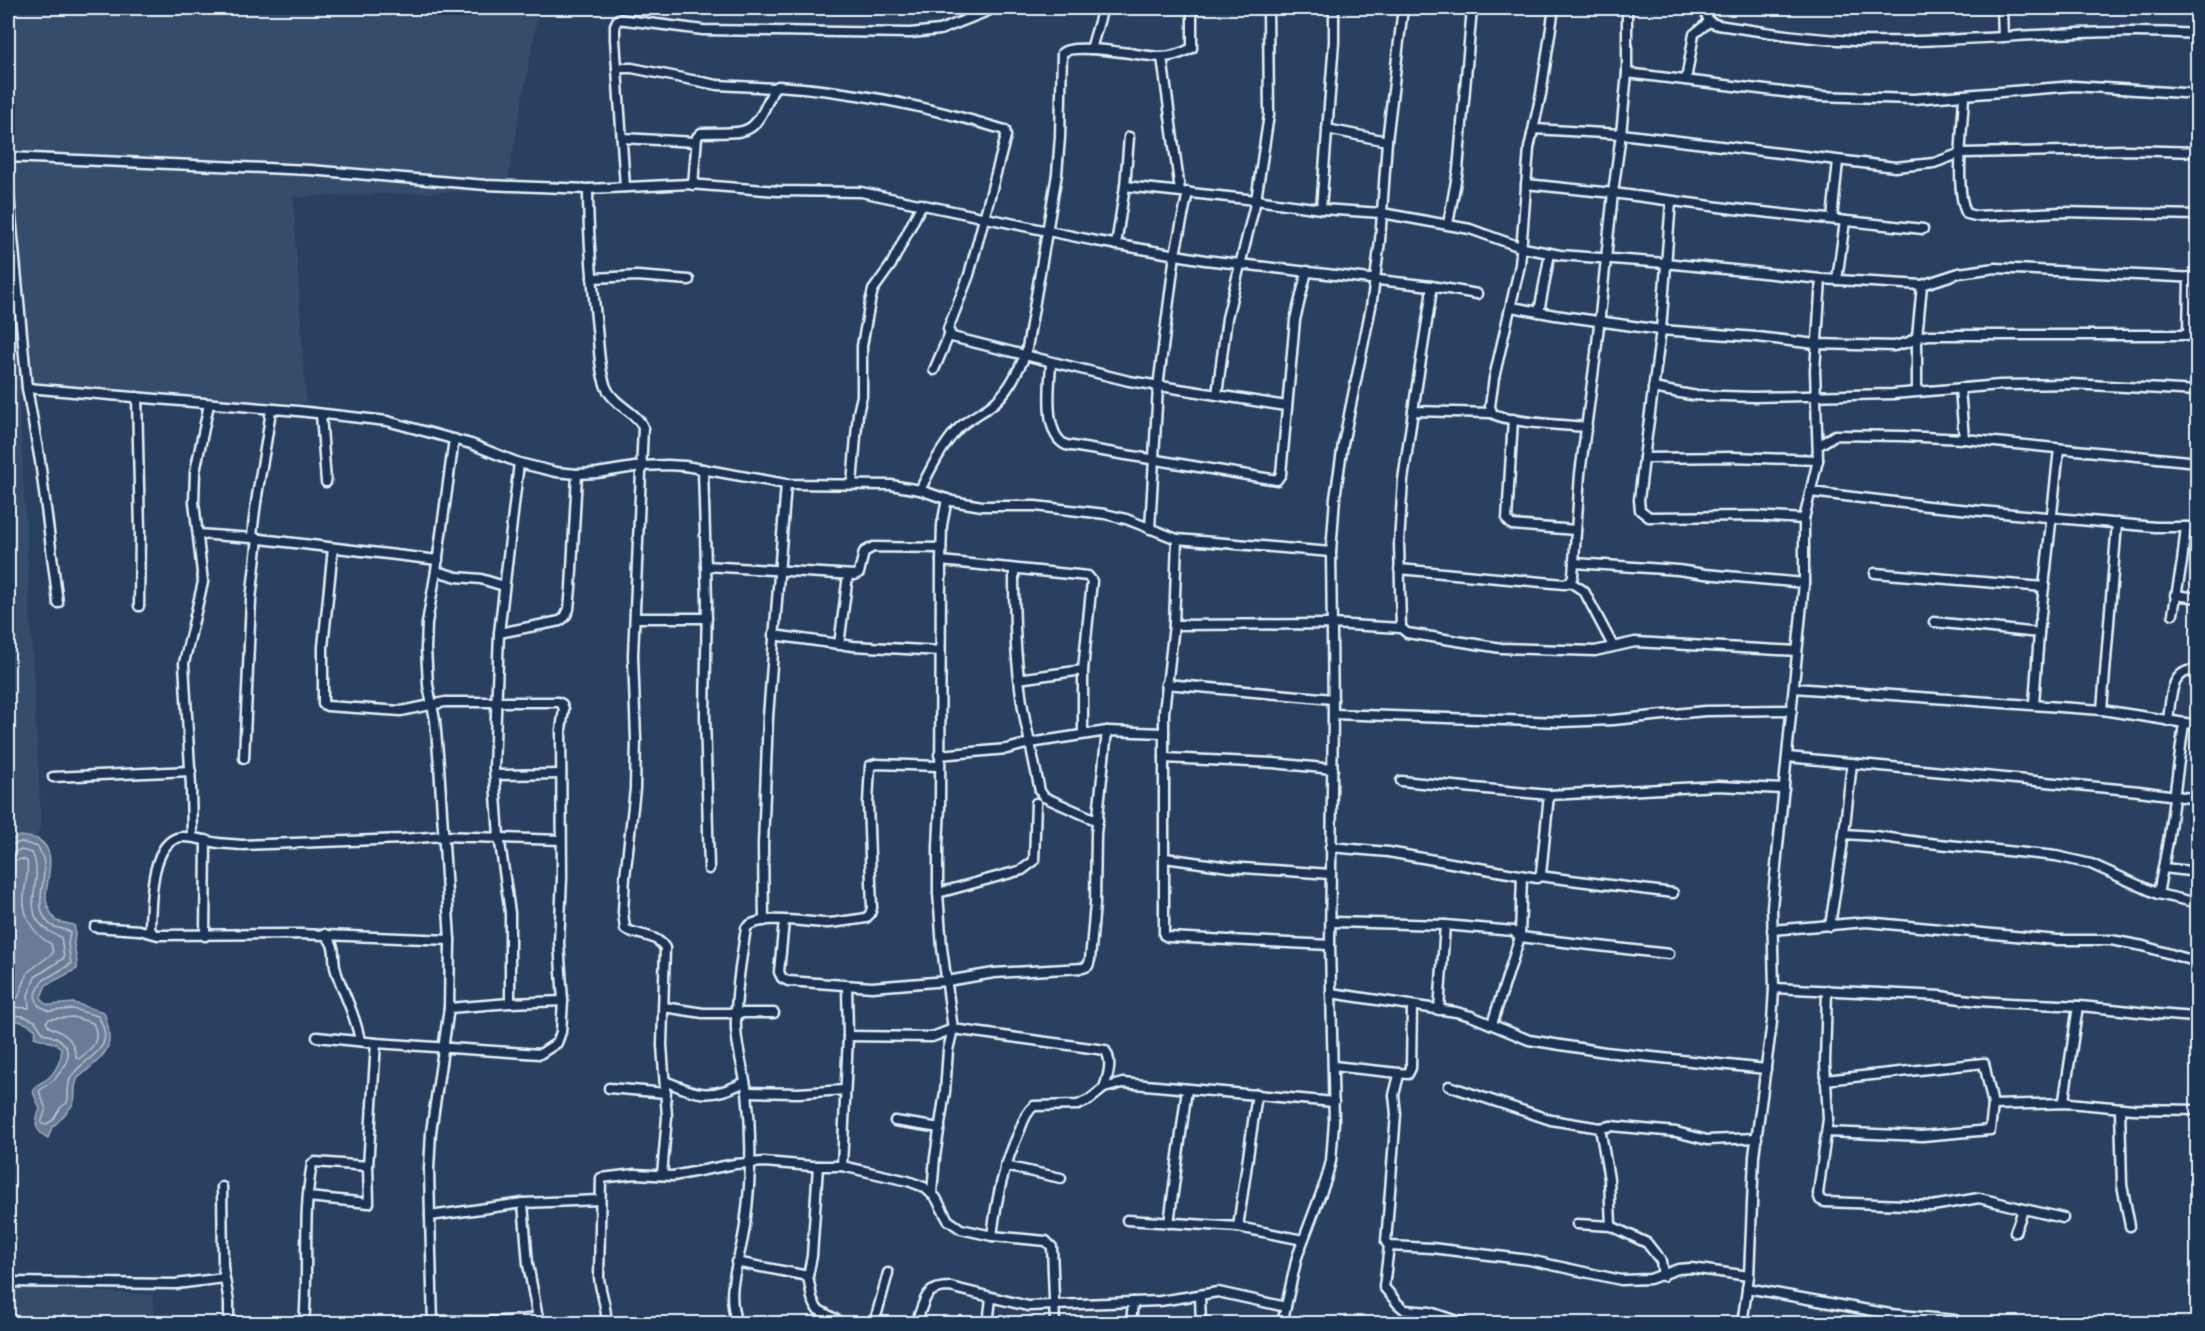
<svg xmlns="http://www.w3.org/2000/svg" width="2205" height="1331" font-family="Delius,sans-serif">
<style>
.built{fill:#364d6b}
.water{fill:#6b7c95;stroke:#9dabbd;stroke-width:1.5}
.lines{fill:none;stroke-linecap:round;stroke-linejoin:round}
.shore{stroke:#b6c2d0;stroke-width:1.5}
.minor-casing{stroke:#e8f1f8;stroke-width:13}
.minor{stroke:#1d3557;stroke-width:8}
</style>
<rect width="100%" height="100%" fill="#294061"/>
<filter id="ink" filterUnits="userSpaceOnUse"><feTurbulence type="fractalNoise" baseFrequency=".0167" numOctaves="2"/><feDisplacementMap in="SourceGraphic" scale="12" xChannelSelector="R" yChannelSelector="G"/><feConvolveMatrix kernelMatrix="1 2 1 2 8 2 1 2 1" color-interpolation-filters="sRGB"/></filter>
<g filter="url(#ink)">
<g class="built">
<polygon points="8,8 539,8 506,190 293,197 306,403 19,394 41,824 8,924"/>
<polygon points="8,1209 13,1286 153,1295 154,1323 8,1323"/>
</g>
<path class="water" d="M20,836c6,1 14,1 19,4 20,12 6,42 7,59 1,9 5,15 10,22l18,4c3,7 0,12 0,19 1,9 4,16 3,25l-31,16 -5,12 3,6 6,2 24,-2 30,9c13,39 1,42 -26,66 -5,8 -2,16 -4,24 -2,5 -18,23 -22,25l-4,11c-14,-8 -14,-14 -8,-29l-7,-17c3,-8 7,-8 14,-13 8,-6 16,-21 14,-31l-5,-4 -22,-7 2,-6c-7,-9 -18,-10 -28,-11v-105l2,-14 -2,-59v-2z"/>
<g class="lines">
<g class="shore">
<path d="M8,846l13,-4 17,5c3,6 6,11 6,18 2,20 -13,45 8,61 5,3 13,2 18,6l-2,12 3,20 -29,17 -7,15 3,9 11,6 24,-2 25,7c22,37 -16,39 -28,63 -3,7 -1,17 -3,24l-6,4 -8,13 -8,5 -4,-2 5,-14 -7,-18 16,-12 11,-15 2,-9 -2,-9 -7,-7 -16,-6 -8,-12 -12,-5 -15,-1"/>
<path d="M8,853l13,-3 11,3c16,30 -22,64 29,84l3,21 -29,19 -7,18 1,13 -21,-1"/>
<path d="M8,862l14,-3 5,2c2,11 -2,23 -3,34 -2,21 10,40 27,49l2,9 -25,19 -10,26h-10"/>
<path d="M73,1017l20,6c8,17 0,25 -14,36l-3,-2c-2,-18 -11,-24 -27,-30l-3,-5 3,-3z"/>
</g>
<g class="minor-casing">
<g id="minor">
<path d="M1704,8l5,14 9,3c46,7 90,14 136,16 115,3 229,-15 344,-7"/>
<polyline points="2002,8 2003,37"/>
<polyline points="1091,49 1103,8"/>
<polyline points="1162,57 1180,191"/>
<polyline points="617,68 632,68 717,85 774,88"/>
<polyline points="1627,73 1816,96 1914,99 2074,86 2198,94"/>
<polyline points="1686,80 1694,34 1709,22"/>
<path d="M1964,96c-1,28 -10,96 3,118l9,2 85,-4 137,3"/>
<polyline points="1327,129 1387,141"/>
<polyline points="1534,129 1621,134 1895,167 1934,163 1961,153 2126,150 2198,152"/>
<polyline points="622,138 695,142"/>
<polyline points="8,157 310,170 486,185 588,189 689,184 778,191 861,192 1096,241 1205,260 1431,286 1477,294"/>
<polyline points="8,184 27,388 40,461 58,603"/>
<polyline points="1526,184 1613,193 1734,209 1923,229"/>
<path d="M693,185l4,-48 4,-4c51,-1 51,5 73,-45l4,-2c78,5 152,21 227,44l1,6 -37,139 -21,54 4,8 177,44 157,25"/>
<polyline points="1125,186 1256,200 1321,209 1382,213 1470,229 1523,248 1560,255 1665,263 1821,279 1922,285 1959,273 1995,268 2198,278"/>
<polyline points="625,187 615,39 615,25 618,19 703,30 910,33 940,30 988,11 991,8"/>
<path d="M588,189c0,47 4,92 9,139 2,19 2,41 9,59 7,18 32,26 37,40l-10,228 3,85 -1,49 -10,88 -2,35 2,17c13,7 32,5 40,19l-3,97 5,72 -5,58"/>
<polyline points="1671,201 1661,330 1644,458 1639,500 1640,510 1649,517 1754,516 1804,519"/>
<polyline points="1321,209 1334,42 1334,8"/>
<polyline points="1832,219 1838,161"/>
<polyline points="1448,224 1458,170 1472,8"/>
<polyline points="1116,245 1125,186 1129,137"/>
<polyline points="592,278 637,276 689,280"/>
<polyline points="1837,280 1845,221"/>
<path d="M1431,286v10l-18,115 79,2c15,10 74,12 95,14"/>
<polyline points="1512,307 1555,315 1661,330 1757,337 1816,344 1894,346 1909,342 1917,337 1929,335 2198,335"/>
<polyline points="1539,312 1550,253"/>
<polyline points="2188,336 2189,277"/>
<path d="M1051,363c-1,22 -8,72 15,82l211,35 4,-6 14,-154 12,-49"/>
<polyline points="934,370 949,335"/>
<polyline points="27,388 298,411 387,421 471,444 519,463 556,472 577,474 597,473 641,466 667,465 685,466 786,484 891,485 920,490 952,501 982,506 1035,506 1105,514 1126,519 1177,539 1331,552"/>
<polyline points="1653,388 1691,395 1754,397 1893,394 2000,385 2072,384 2198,391"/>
<polyline points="1960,388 1964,439"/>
<polyline points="1917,391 1917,337 1922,285"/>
<polyline points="1217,395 1227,318 1256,200 1269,115 1268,8"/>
<polyline points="137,397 140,532 139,606"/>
<polyline points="1492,413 1490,406 1494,378 1520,265 1529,148 1541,94 1554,8"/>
<polyline points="321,414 326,482"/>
<polyline points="1513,419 1507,520 1512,525 1576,530"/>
<polyline points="454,439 436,571 427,623 426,648 428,685 435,720 439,765 450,940 449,1008 431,1132 429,1169 430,1216 523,1203 600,1200"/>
<polyline points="1818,446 1835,435 1902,436 1964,439 2198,462"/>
<polyline points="1644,458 1733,457 1818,460"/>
<polyline points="703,469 707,600 705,714 709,869"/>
<polyline points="852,484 858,413 862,396 862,346 870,302 873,290 891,265 922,204"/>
<path d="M920,490c10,-20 21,-42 36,-59 10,-12 25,-17 37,-27 16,-13 24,-32 33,-50l31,-180 3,-37 2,-84c12,-11 79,3 98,4 10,0 23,-4 32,-9v-40"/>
<polyline points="1811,492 1928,506 2155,527 2198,527"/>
<polyline points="1150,529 1158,387 1175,254 1188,192"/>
<polyline points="198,534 252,538 438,560"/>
<path d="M252,538c3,-44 14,-86 19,-129"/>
<polyline points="1177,539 1174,625 1164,712 1164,935 1168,937 1330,945"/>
<polyline points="941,561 1088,576 1092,581 1083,670 1083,734"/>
<polyline points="1575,563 1678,570 1705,574 1804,583"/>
<polyline points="706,566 855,575 859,573 864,552 873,547 941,548"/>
<polyline points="1399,569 1564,584 1570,582 1573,576 1580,474 1596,353 1613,193 1621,134 1627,73 1627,8"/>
<polyline points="436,571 457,577 481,579 504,586"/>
<polyline points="1875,573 2044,587"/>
<polyline points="1570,582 1584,591 1613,646"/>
<polyline points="2175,595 2198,598"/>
<polyline points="2173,614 2182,562 2186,527"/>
<polyline points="636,618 707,618"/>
<polyline points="1934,622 2039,633"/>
<polyline points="1174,625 1331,624 1401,628 1407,633 1501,648 1595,651 1635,642 1797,651"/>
<polyline points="1401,628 1399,543 1403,480 1413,411"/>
<polyline points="499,633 560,621 565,617 569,609 571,588 577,474"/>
<polyline points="773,635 853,646 940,651"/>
<polyline points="839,645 848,575"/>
<polyline points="1018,679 1083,670"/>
<polyline points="1166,684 1333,699"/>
<polyline points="1794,688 2102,710 2198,725"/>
<polyline points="2034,704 2039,633 2059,449"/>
<polyline points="2102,710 2117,523"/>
<polyline points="1333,714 1561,722 1613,720 1705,711 1792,710"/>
<path d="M2168,721c3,-21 1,-53 30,-51"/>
<polyline points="1107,731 1164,733"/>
<polyline points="939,755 1007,749 1030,743 1040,791 1044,797 1098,821"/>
<polyline points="1788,757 2139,791 2198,799"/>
<polyline points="244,758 251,600 258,538"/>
<polyline points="1164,758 1273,763 1333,769"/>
<polyline points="495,775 561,774"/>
<polyline points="53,777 191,771"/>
<polyline points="1401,781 1549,795 1718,786 1784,789"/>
<polyline points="1844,834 1875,836 1919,842 2056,856 2091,864 2158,894 2198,903"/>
<polyline points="192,837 191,786 184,663 203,582 194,502 195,472 209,404"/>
<polyline points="1330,847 1388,852 1537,878 1541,874 1549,795"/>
<polyline points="1165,858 1229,867 1330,874"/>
<polyline points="2164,868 2198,872"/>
<polyline points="1522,876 1520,937 1669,954"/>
<polyline points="1539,876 1673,893"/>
<polyline points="938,893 1022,870 1034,861 1036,803"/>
<polyline points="2158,894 2169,836 2184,723"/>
<polyline points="764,921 763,845 768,717 786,484"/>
<path d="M784,921l-5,51 3,6 6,3 84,6 75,-6 47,-8 89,-5 5,-2 2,-6 5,-56 1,-70 11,-103 -77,12c-14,-58 -16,-115 -16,-174"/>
<polyline points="1334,922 1445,925 1513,931 1520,937 1492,1024"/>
<polyline points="1830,926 1844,834 1852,763"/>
<polyline points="95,927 139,930 158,935 299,934 450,940"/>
<polyline points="1772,930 1866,922 2057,940 2111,940 2143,946 2198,962"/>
<path d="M152,933l-2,-5c1,-23 0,-87 31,-91 13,-1 24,4 37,6 7,1 15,1 23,2l162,-6 40,-3 118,4"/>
<path d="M325,934c15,17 5,22 12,40 8,23 19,42 23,67"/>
<polyline points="205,936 206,840"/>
<path d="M1774,988l167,8c45,8 91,7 137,10 40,3 80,9 120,11"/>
<polyline points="1827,990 1825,1063 1828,1119 1818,1194 1820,1200 1825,1202 1932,1206 1979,1198 2020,1208 2022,1213 2015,1232"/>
<polyline points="1331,993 1456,1012 1471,1016 1529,1040 1605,1052 1766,1069"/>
<polyline points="510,1003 510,913 499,836 494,768 499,633 519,463"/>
<polyline points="664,1007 703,1013 774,1013"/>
<polyline points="449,1008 510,1003 563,1001"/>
<polyline points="1439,1010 1445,925"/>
<polyline points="848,1036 932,1037 953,1029 942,948 938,893 938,846 940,807 941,561 942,525 947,499"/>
<polyline points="317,1037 376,1043 540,1054 557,1043 561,1032 563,1001 559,943 562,878 561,730 564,709 562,704 558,702 445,702 401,711 327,706 323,704 323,647 333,548"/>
<polyline points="1333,1066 1408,1074 1411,1068 1412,1006"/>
<polyline points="1399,1075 1394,1095 1396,1114 1386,1242 1389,1246 1432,1248 1529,1260 1621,1280 1650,1279 1678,1269 1691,1268 1749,1276"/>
<polyline points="1825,1080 1984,1063 1993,1105 1990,1130 1922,1136 1827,1132"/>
<path d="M665,1081c35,15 46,18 80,1"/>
<polyline points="1449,1086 1551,1120 1600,1128 1611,1126"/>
<polyline points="609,1088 666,1093"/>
<polyline points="747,1092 798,1093 845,1090"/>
<polyline points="2069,1103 2064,1100 2078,1006"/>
<polyline points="1993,1105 2069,1103 2133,1109 2198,1110"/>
<polyline points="2120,1108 2122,1185 2130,1226"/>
<polyline points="895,1121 940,1128"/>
<polyline points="1611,1126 1676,1132 1707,1140 1757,1138"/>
<polyline points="1600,1128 1609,1179 1611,1226"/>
<polyline points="818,1166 812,1256 808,1276 812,1298 817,1309 844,1324"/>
<polyline points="842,1166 848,1036 847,986"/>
<polyline points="1005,1166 1061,1178"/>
<polyline points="222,1187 223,1267 229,1302 229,1324"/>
<path d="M932,1193l3,-36 10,-65 3,-42 5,-21 152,21c8,11 3,26 -1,38"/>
<polyline points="308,1197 369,1203 368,1166 376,1043"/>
<polyline points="523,1203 528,1264 539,1324"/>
<polyline points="2020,1208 2063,1218"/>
<polyline points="430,1216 433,1324"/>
<polyline points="1127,1220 1238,1227 1303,1240"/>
<polyline points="1169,1223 1187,1089"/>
<polyline points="1577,1224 1611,1226 1647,1243 1661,1261 1663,1276"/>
<polyline points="1238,1227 1257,1094"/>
<path d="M992,1236c5,-40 11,-69 28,-106 3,-9 7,-19 14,-24l44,-1 11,-5 15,-12 19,-5 211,19"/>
<polyline points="1389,1246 1384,1287 1398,1304 1405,1310 1430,1312 1466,1324"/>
<polyline points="736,1262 808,1276"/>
<polyline points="8,1282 176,1284 224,1278"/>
<polyline points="1747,1288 1890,1314 1955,1320 1958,1324"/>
<polyline points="1200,1296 1201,1324"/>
<path d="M433,1321c35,-1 72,3 106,-4"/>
<path d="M304,1324c5,-54 -2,-107 8,-160l3,-2 53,4"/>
<path d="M606,1324c2,-16 -6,-31 -7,-47l2,-99 34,-4 38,2 62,-12 29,-2 48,4h30l66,15 16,6 12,11 12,22 13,9 31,7 54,5 6,6 3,77"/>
<path d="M737,1324c-13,-38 4,-63 8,-99 6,-43 7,-90 2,-133 -3,-21 -10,-42 -11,-63 -1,-33 5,-68 10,-101 13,-15 63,-5 82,-5 13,-1 25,-3 38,-5l4,-4 2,-6 -4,-105 2,-37 6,-2 63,2"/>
<polyline points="874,1324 888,1273"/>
<path d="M915,1324c11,-21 6,-37 35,-37l78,19 132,-5 58,-9 68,15"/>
<polyline points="988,1324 991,1298"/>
<polyline points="1131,1324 1133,1302"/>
<polyline points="1282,1324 1297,1257 1326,1180 1331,1161 1334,1122 1330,945 1333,714 1331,552 1335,498 1343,444 1371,307 1375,279 1380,241 1387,141 1403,8"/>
<polyline points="1742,1324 1749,1276 1754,1156 1772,1022 1774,988 1772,907 1804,583 1804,519 1818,460 1815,370 1821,279"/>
</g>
</g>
<use href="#minor" class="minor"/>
</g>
</g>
<rect width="2205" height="1331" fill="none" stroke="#1d3557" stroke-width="30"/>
<rect x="15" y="15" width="2175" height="1301" fill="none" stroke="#e8f1f8" stroke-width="2" filter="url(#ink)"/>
</svg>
